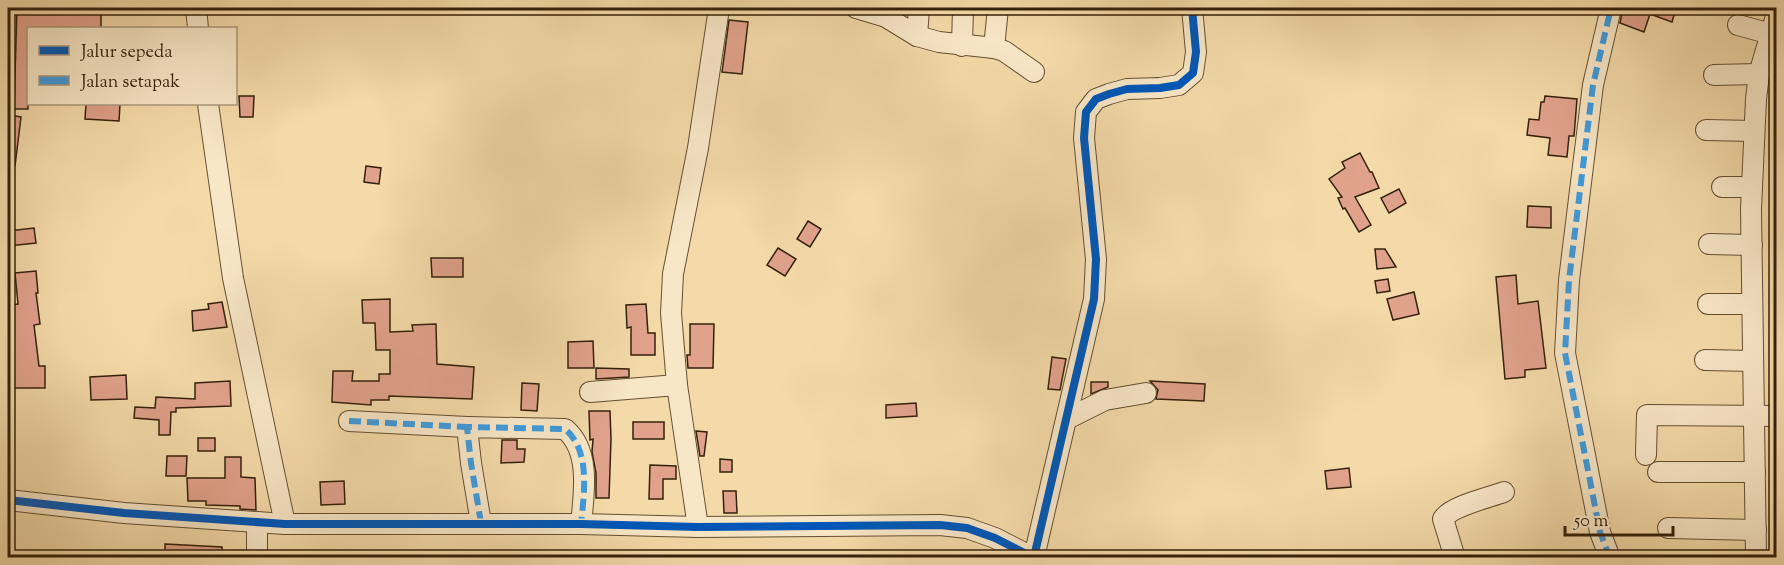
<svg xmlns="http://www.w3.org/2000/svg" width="1784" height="565" font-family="'Sorts Mill Goudy',serif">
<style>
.building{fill:#e1a28c;stroke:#34210b;stroke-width:1.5}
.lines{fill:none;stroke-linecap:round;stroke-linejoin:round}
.minor-casing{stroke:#644f32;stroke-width:22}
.minor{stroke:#f8e7c7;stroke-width:20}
.quiet{stroke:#3e9bde;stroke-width:6;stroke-dasharray:12 6;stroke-linecap:butt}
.cycleway-casing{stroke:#f8e7c7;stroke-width:11}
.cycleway{stroke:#0057b8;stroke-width:8}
</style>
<rect width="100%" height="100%" fill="#f4daa9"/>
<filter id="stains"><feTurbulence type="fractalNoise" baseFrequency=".00333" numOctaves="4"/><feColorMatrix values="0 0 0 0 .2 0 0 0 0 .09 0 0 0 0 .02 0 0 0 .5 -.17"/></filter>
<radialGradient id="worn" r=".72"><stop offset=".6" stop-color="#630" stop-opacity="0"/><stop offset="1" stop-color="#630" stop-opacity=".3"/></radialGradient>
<g class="building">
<polygon points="17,8 101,8 101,28 28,28 28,109 14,109"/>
<polygon points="1623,8 1676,8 1672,22 1650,14 1644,32 1620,23"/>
<polygon points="729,20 748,22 742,74 722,72"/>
<polygon points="239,96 254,96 253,117 240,117"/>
<polygon points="1545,96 1577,99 1574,136 1569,136 1567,157 1548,155 1550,138 1527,135 1529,119 1539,120 1541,102 1544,102"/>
<polygon points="86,104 120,104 119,121 85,119"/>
<polygon points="8,115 21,117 15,166 8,165"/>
<polygon points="1360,153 1370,172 1372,172 1379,188 1355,197 1371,225 1359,232 1345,208 1343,209 1338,198 1342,197 1329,179 1345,168 1342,162"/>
<polygon points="366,166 381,168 379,184 364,182"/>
<polygon points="1399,189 1406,203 1389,213 1381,198"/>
<polygon points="1528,206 1551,207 1551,228 1527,227"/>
<polygon points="808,221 821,229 810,247 797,239"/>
<polygon points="34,228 36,243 8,246 8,231"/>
<polygon points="778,248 796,259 785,276 767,265"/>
<polygon points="1375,249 1385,249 1396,267 1377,269"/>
<polygon points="431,258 463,258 463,277 432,277"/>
<polygon points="36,271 38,293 36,293 40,324 34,325 39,366 45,366 45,388 10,388 8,305 18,304 15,273"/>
<polygon points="1516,275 1518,304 1538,301 1546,368 1525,370 1525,377 1505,379 1496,277"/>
<polygon points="1388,279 1390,291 1377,293 1375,281"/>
<polygon points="1414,292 1419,314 1393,320 1387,299"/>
<polygon points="390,299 390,332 413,331 412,325 436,324 437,364 474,367 472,399 389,396 389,400 371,400 371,405 332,402 333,371 353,371 352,381 379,381 379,374 390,374 390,350 376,350 375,323 363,323 362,300"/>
<polygon points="222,302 227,327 193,331 192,311 209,309 208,304"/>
<polygon points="646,304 648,333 655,333 655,355 631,355 631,327 627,328 626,305"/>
<polygon points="690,324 714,324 713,368 688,368 687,355 690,355"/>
<polygon points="593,341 594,368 568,368 568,342"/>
<polygon points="1052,357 1066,359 1060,390 1048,389"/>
<polygon points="596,368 629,369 629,377 596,379"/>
<polygon points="126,375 127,399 91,400 90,377"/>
<polygon points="230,381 231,406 176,408 176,412 171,412 170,435 159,435 159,420 134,418 135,407 155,408 156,397 195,399 195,383"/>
<polygon points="1150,381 1205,384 1204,401 1156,399 1158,390"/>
<polygon points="1091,382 1108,382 1108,387 1091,394"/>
<polygon points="522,383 539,384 537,411 521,410"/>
<polygon points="916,403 917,416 886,418 886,405"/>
<polygon points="589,411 610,411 611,439 609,498 596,498 596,473 592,452 593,439 590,440"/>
<rect x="633" y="422" width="31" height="17"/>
<polygon points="696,431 707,432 704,456 700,456"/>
<rect x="198" y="438" width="17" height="13"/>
<polygon points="502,440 517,440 517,449 525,449 524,462 501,463"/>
<polygon points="167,456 187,456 186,476 166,476"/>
<polygon points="225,457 241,457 241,477 255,478 256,510 240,509 240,506 206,505 206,501 188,501 187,478 225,478"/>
<polygon points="720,459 732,460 732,472 720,472"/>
<polygon points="650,465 676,466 676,479 663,479 663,499 649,499"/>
<polygon points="1349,468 1351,487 1327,489 1325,471"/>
<polygon points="344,481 345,504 321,505 320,482"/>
<polygon points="723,491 736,491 737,513 724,513"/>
<polygon points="165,544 222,547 222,558 165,558"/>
</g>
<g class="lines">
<g class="minor-casing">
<g id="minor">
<polyline points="196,8 198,28"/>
<polyline points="856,8 886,17 917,36 939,42 994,48 1004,51 1034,72"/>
<polyline points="1738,25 1771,34"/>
<polyline points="917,36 919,8"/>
<polyline points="962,46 963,8"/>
<polyline points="994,48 998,8"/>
<polyline points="1714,75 1759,74"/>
<polyline points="208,104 233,278 285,524"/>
<polyline points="1706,130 1754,131"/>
<polyline points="1722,187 1752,187"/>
<polyline points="1709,244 1752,245"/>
<polyline points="1708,304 1752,304"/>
<polyline points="1705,360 1753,361"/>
<polyline points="590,392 677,385"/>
<polyline points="1067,419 1105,400 1146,393"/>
<polyline points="349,421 467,427"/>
<polyline points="1646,455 1647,415 1776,416"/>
<polyline points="1658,472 1755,472"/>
<polyline points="8,500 124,513 285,524 581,524 698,527 940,525 967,528 995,538 1034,558"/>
<polyline points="257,522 257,558"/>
<path d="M481,523l-10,-60 -4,-36 98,2c26,22 19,64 16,95"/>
<polyline points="698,527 677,385 671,313 673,274 698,148 719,8"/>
<polyline points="1668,528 1756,530"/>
<polyline points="1034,557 1094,299 1096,259 1084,138 1086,112 1096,99 1109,94 1127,89 1160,88 1179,85 1193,73 1196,52 1192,8"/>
<path d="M1455,558l-12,-39c8,-13 45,-21 61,-27"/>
<polyline points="1610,558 1600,532 1565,353 1569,280 1593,85 1611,8"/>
<polyline points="1756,558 1751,209 1756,99 1759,74 1776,16"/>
</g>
</g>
<use href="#minor" class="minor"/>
<g class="quiet">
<polyline points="349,421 467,427"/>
<path d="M481,523l-10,-60 -4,-36 98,2c26,22 19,64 16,95"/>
<polyline points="1610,558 1600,532 1565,353 1569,280 1593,85 1611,8"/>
</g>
<g class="cycleway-casing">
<g id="cycleway">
<polyline points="8,500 124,513 285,524 581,524 698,527 940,525 967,528 995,538 1034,558"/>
<polyline points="1034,557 1094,299 1096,259 1084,138 1086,112 1096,99 1109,94 1127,89 1160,88 1179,85 1193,73 1196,52 1192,8"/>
</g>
</g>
<use href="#cycleway" class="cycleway"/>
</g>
<rect width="1784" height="565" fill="none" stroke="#f4daa9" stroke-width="30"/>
<rect x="9" y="9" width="1766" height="547" fill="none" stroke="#34210b" stroke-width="3"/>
<rect x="15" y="15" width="1754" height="535" fill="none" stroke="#34210b" stroke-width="1.5"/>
<rect x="27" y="27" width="210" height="78" fill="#f8e7c7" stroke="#aa987c" stroke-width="1.5"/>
<rect x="39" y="46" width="30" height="9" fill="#0057b8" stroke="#aa987c" stroke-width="1.5"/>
<text x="81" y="57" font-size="18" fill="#34210b">Jalur sepeda</text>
<rect x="39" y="76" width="30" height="9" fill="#3e9bde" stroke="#aa987c" stroke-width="1.5"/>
<text x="81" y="87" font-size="18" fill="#34210b">Jalan setapak</text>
<path d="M1565 526v9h108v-9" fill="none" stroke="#34210b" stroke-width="3"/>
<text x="1574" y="526" font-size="18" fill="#34210b" stroke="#f8e7c7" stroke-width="4.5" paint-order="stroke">50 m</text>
<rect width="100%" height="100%" filter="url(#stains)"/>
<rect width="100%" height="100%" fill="url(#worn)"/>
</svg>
